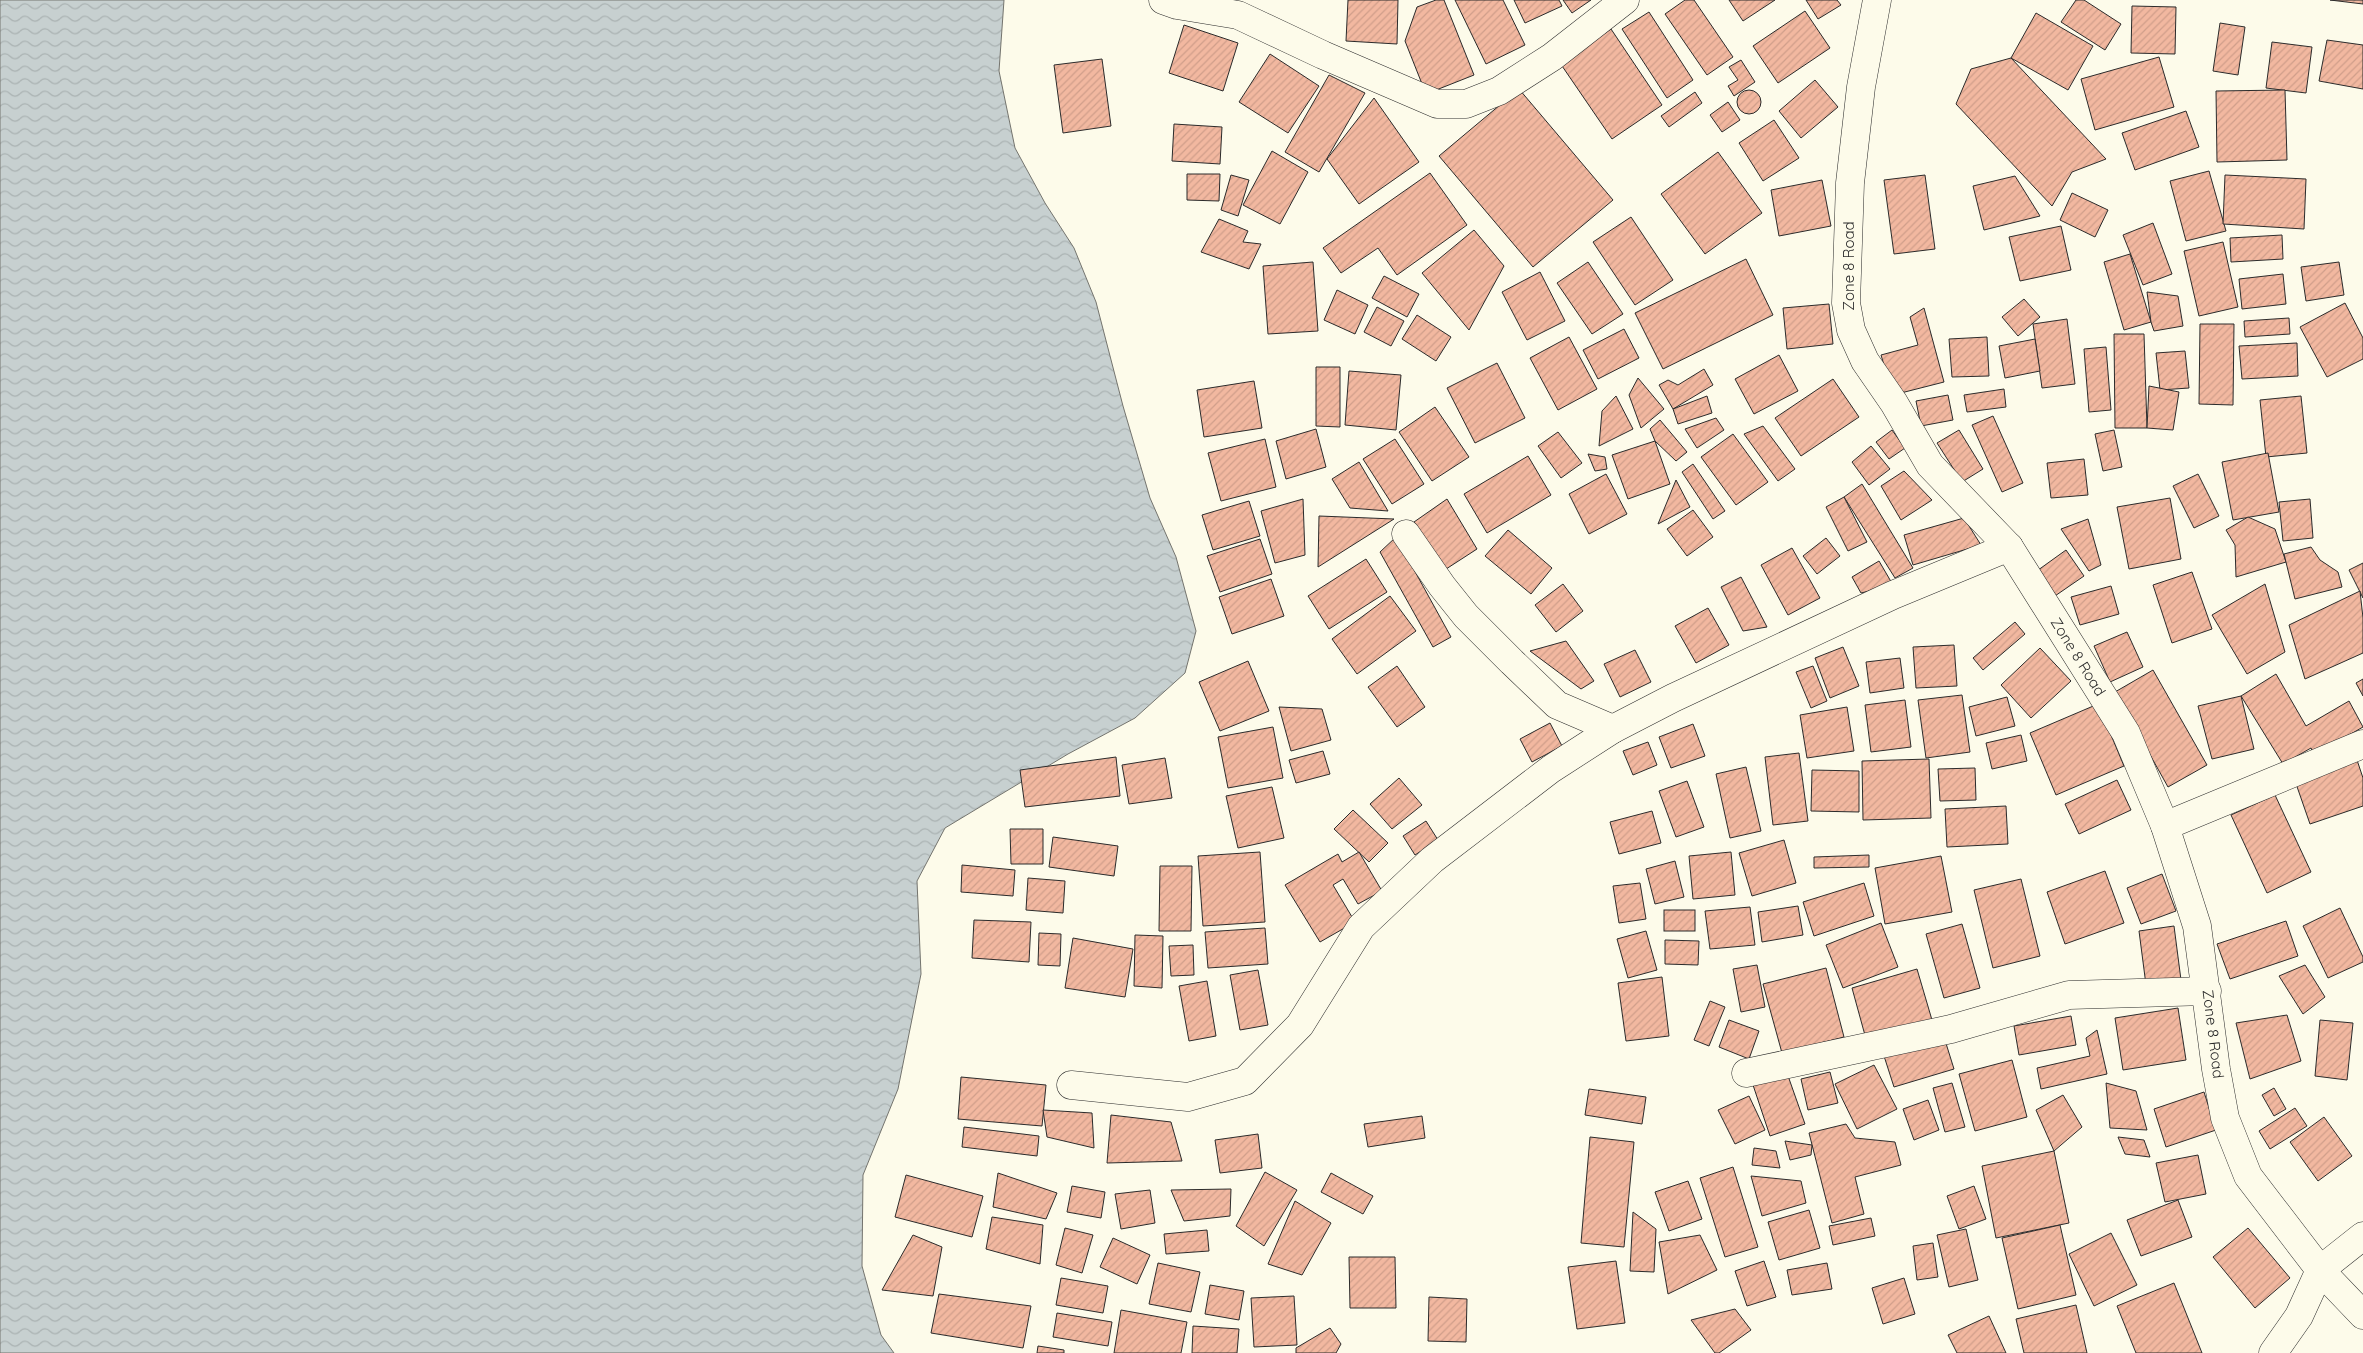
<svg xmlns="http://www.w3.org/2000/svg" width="2363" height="1353" font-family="Quicksand,sans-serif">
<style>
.water{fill:url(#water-waves);stroke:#74746e}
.building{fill:url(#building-hatch);stroke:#2b2b2b}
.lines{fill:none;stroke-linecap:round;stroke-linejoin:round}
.minor-casing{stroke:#2b2b2b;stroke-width:29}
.minor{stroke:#fdfbea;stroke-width:28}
.labels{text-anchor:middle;stroke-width:4;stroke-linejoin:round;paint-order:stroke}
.street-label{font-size:15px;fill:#2b2b2b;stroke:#fdfbea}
</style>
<defs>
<pattern id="water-waves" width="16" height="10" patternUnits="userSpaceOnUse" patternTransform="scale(1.25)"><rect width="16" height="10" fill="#c7d0d0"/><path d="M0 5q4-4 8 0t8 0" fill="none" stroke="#abb3b3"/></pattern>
<pattern id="building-hatch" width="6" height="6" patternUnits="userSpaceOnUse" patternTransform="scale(1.25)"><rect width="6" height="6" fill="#f2b8a0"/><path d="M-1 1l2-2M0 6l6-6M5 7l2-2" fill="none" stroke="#d09e8a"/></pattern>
</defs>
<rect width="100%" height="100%" fill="#fdfbea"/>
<polygon class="water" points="0,0 1004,0 999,71 1015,148 1045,203 1074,248 1096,302 1123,406 1150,498 1176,557 1196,631 1185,673 1135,718 1068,754 945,828 917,881 921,974 898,1089 863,1175 862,1266 881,1335 894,1353 0,1353"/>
<g class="building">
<polygon points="1348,0 1398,0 1397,44 1346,41"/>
<polygon points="1436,0 1444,0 1474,75 1426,94 1405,41 1417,7"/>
<polygon points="1455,0 1503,0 1525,45 1486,64"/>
<polygon points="1514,0 1559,0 1562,6 1525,23"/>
<polygon points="1563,0 1591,0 1572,13"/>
<polygon points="1685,0 1694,0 1733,57 1707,75 1665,14"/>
<polygon points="1729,0 1775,0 1743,21"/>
<polygon points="1806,0 1837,0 1841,5 1818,19"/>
<polygon points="2076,0 2084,0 2121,24 2105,50 2061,22"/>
<polygon points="2330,0 2363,0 2363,4"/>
<polygon points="2132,6 2176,7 2175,54 2131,53"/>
<polygon points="1805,11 1830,48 1778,83 1753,46"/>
<polygon points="1649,12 1693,80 1667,98 1622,29"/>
<polygon points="2036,13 2093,46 2068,90 2011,58"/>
<polygon points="2220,23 2245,27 2238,75 2213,71"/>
<polygon points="1184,25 1238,43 1223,91 1169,73"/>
<polygon points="1611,29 1662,105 1612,139 1560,63"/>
<polygon points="2327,40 2363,45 2363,89 2319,81"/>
<polygon points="2272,42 2312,47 2306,93 2266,88"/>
<polygon points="1270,54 1319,86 1288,133 1239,102"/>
<polygon points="2159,57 2174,107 2095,130 2081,79"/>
<polygon points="2011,58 2106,159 2072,172 2052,206 1956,104 1971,69"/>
<polygon points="1102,59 1111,126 1063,133 1054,65"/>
<polygon points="1741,60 1755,82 1734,96 1728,86 1738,80 1729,67"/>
<polygon points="1329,75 1365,93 1319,172 1285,152"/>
<polygon points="1815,80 1838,107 1801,138 1779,111"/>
<polygon points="1519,89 1613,200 1533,267 1439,156"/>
<polygon points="2285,90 2287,160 2217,162 2216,91"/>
<circle cx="1749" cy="102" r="12"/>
<polygon points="1695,92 1702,103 1669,127 1661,116"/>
<polygon points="1374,98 1419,162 1359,204 1327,159"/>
<polygon points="1728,102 1740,120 1722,132 1710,115"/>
<polygon points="2186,111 2199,147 2135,170 2122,133"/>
<polygon points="1774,120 1799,158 1763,181 1739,143"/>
<polygon points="1174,124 1222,127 1220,164 1172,161"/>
<polygon points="1272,151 1308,172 1280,224 1243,205"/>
<polygon points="1718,152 1762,213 1705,254 1661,194"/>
<polygon points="2209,171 2226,231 2186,241 2170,181"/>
<polygon points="1430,173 1467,225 1397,275 1378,248 1341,273 1323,248"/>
<polygon points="1187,174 1220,174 1219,201 1187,200"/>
<polygon points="1231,175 1249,180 1238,216 1221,210"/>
<polygon points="1925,175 1935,249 1894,254 1884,180"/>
<polygon points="2225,175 2306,179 2304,229 2223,224"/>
<polygon points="2015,176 2040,216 1984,230 1973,186"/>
<polygon points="1822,180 1831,226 1779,236 1771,190"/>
<polygon points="2072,193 2108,210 2095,237 2060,220"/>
<polygon points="1631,217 1673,280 1635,305 1593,242"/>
<polygon points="1219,219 1248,231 1243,242 1261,244 1249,269 1201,252"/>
<polygon points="2153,223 2172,274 2143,285 2123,235"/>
<polygon points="2061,226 2071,270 2020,281 2009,237"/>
<polygon points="1474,230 1504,266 1469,330 1422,273"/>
<polygon points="2282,235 2283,259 2231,262 2230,238"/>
<polygon points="2223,242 2238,307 2199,316 2184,251"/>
<polygon points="2130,254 2151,322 2124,330 2104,262"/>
<polygon points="1746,259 1773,315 1663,369 1635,313"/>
<polygon points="1313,262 1318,331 1268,334 1263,266"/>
<polygon points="1588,262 1623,314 1592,334 1557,283"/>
<polygon points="2339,262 2344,295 2306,301 2301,267"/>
<polygon points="1540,272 1565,321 1527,340 1502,292"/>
<polygon points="2283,274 2286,304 2242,309 2239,279"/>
<polygon points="1384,276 1419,294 1407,317 1372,298"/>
<polygon points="1337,290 1368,305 1355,334 1324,320"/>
<polygon points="2147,292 2178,296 2183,326 2154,331 2151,322"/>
<polygon points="2024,299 2040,317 2018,336 2002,317"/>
<polygon points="2345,303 2363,338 2363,359 2327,377 2300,327"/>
<polygon points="1829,304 1833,344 1787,349 1783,308"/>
<polygon points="1377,307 1404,321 1391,346 1364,332"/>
<polygon points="1924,308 1944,382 1893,395 1881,355 1918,345 1910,317"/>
<polygon points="1417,315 1451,337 1436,361 1402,339"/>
<polygon points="2289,318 2290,334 2245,337 2244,321"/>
<polygon points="2067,319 2075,384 2042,388 2033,324"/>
<polygon points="2200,324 2234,324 2233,405 2199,404"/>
<polygon points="1624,329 1639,358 1598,379 1583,350"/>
<polygon points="2114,334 2144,334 2147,428 2115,428"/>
<polygon points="1569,337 1597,389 1558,410 1530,358"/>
<polygon points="1987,337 1989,376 1952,377 1949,339"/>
<polygon points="2035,339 2040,371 2005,378 1999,346"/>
<polygon points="2297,343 2298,376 2242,379 2239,346"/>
<polygon points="2106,347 2111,410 2089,412 2084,349"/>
<polygon points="2185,351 2189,388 2160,390 2156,353"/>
<polygon points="1779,355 1798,391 1754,414 1735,379"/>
<polygon points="1497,363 1525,418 1475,443 1447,388"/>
<polygon points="1316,367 1340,367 1340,427 1316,426"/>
<polygon points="1704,369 1713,385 1673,409 1659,385 1668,380 1678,385"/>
<polygon points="1349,371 1401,375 1396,430 1345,425"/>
<polygon points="1638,378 1664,409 1641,428 1629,395"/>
<polygon points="1833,379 1859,417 1801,456 1775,418"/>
<polygon points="1254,381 1262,428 1204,437 1197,390"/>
<polygon points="2149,386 2179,392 2173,430 2147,428"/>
<polygon points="2004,389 2006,407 1967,412 1964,395"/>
<polygon points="1948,395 1953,420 1921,426 1916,401"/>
<polygon points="1616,396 1633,429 1599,446 1602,411"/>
<polygon points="1707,396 1712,413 1678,424 1673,409"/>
<polygon points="2301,396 2307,453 2266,457 2260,400"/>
<polygon points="1435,407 1469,457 1432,481 1399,432"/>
<polygon points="1993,416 2023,483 2002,492 1972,425"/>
<polygon points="1716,418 1724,430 1697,448 1685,429"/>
<polygon points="1660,420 1687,452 1676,461 1655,441 1650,429"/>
<polygon points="1763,426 1795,469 1778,481 1744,434"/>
<polygon points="1316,429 1326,467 1286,479 1276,441"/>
<polygon points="1892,430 1905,448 1889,459 1876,442"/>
<polygon points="1959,430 1983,469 1962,482 1937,443"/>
<polygon points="2114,430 2122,467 2103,471 2095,434"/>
<polygon points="1558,432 1582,463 1561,478 1538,446"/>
<polygon points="1733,434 1768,482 1736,505 1701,457"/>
<polygon points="1265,439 1276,487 1221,501 1208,453"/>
<polygon points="1395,439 1424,484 1392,504 1363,459"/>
<polygon points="1655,441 1670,484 1628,499 1612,455"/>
<polygon points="1871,446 1890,469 1869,485 1852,462"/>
<polygon points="2268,453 2279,512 2233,520 2222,462"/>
<polygon points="1588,454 1605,457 1607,469 1595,471"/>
<polygon points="1528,456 1551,495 1487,533 1464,494"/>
<polygon points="2084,459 2088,495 2051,498 2047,463"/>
<polygon points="1359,462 1388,511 1350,508 1332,479"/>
<polygon points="1693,464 1725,511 1713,519 1682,472"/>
<polygon points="1904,471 1932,500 1901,520 1881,486"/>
<polygon points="1606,474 1627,514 1589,534 1569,494"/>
<polygon points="2198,474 2219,516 2194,528 2173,486"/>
<polygon points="1676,480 1690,507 1658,524"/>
<polygon points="1862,484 1913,568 1895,578 1844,497"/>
<polygon points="1844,497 1867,542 1848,551 1826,507"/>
<polygon points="2170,498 2181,559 2129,569 2117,507"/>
<polygon points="1303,499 1305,555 1275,563 1261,511"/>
<polygon points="1447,499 1477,549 1443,571 1414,522"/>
<polygon points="2310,499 2313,538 2283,541 2279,502"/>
<polygon points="1249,501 1260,536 1213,550 1202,515"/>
<polygon points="1693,510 1713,537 1687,556 1667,529"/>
<polygon points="1319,516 1394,519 1318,567"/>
<polygon points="2248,517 2275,529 2286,562 2236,577 2235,545 2226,530"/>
<polygon points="1964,518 1981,545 1913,565 1904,535"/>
<polygon points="2088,519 2101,565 2089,571 2061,529"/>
<polygon points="1508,530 1552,568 1531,594 1485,556"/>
<polygon points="1396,537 1451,637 1433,647 1380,552"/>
<polygon points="1826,538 1840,556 1817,574 1803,556"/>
<polygon points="1260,539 1272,574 1220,592 1207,556"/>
<polygon points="2311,547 2320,560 2338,572 2342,587 2295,599 2284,554"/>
<polygon points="1792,548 1820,598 1788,615 1761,565"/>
<polygon points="2066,550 2084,576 2052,598 2034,573"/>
<polygon points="1366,559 1387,592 1329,629 1308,596"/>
<polygon points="1879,561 1893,585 1861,593 1852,577"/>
<polygon points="2363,563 2363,598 2349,570"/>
<polygon points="2192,572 2212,629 2172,643 2153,585"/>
<polygon points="1741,577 1767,627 1743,631 1721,587"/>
<polygon points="1271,579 1284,616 1232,634 1219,597"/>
<polygon points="1563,584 1583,611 1556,632 1535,605"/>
<polygon points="2265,584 2285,652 2247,674 2212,615"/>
<polygon points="2111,586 2119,614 2080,625 2071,597"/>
<polygon points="2360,591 2363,618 2363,653 2305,679 2289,625"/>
<polygon points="1390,596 1416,631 1357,674 1332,639"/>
<polygon points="1708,608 1729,645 1696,663 1675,626"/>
<polygon points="2015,622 2025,634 1983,670 1973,658"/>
<polygon points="2127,632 2143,667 2110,682 2094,646"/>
<polygon points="1566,641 1594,681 1581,689 1530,651"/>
<polygon points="1954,645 1957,686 1916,688 1913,647"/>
<polygon points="1843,647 1859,686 1830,698 1815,658"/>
<polygon points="2040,648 2071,681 2031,718 2001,685"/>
<polygon points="1635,650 1651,682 1620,697 1604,664"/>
<polygon points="1900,658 1904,688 1870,693 1866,662"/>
<polygon points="1248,661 1269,711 1220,731 1199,682"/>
<polygon points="1397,666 1425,707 1397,727 1368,687"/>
<polygon points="1813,666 1827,701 1811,708 1796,672"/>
<polygon points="2153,670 2207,765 2168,787 2115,692"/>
<polygon points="2276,674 2306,726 2349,701 2363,727 2314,755 2311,748 2283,764 2241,696"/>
<polygon points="2363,679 2363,696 2356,683"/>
<polygon points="1962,695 1970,752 1926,758 1918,700"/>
<polygon points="2241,696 2254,749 2212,759 2198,706"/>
<polygon points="2007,697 2015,726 1976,736 1969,707"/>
<polygon points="1905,700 1911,747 1871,752 1865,705"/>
<polygon points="2098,704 2124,766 2056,795 2030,733"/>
<polygon points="1279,707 1322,709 1331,740 1291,751"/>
<polygon points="1847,707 1854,751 1807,758 1800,715"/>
<polygon points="1550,723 1562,746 1532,762 1520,739"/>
<polygon points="1693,724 1705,756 1671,768 1659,737"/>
<polygon points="1273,727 1283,778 1228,788 1218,737"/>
<polygon points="2021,735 2027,761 1992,769 1986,743"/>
<polygon points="1648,742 1657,765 1633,775 1623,751"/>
<polygon points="1323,751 1330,774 1296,783 1289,760"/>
<polygon points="1799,753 1808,821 1773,825 1765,757"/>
<polygon points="1116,757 1120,796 1025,807 1020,770"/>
<polygon points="2356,757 2363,778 2363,806 2310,824 2294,778"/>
<polygon points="1165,758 1172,798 1129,804 1122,765"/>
<polygon points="1929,759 1931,818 1863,820 1862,761"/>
<polygon points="1746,767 1761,831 1730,838 1716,774"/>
<polygon points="1975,768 1976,800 1940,801 1938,769"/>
<polygon points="1812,770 1859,771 1859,812 1811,811"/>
<polygon points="1399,778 1422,805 1392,829 1370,804"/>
<polygon points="2117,780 2131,810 2079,834 2065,804"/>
<polygon points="1687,781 1704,827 1676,837 1659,791"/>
<polygon points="1272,787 1284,838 1238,848 1226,796"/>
<polygon points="2275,795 2311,872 2267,893 2231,815"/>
<polygon points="2006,806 2008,844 1947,847 1945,809"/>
<polygon points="1353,810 1388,843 1369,862 1334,829"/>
<polygon points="1652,811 1661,843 1619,854 1610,822"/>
<polygon points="1426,821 1438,840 1415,855 1403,836"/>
<polygon points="1010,829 1043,829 1043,864 1011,864"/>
<polygon points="1053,837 1118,846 1114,876 1049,867"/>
<polygon points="1784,840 1796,883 1752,896 1739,853"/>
<polygon points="1260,852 1265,922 1203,926 1198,856"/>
<polygon points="1359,852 1382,891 1358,904 1343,879 1333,885 1355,922 1320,942 1285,885 1338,854 1342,862"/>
<polygon points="1731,852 1735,895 1693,899 1689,856"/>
<polygon points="1869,855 1869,867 1814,868 1814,857"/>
<polygon points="1941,856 1952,912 1885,924 1875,868"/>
<polygon points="1675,861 1684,897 1655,904 1646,869"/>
<polygon points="962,865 1015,870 1013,896 961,892"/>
<polygon points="1160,866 1192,866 1191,931 1159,931"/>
<polygon points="2105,871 2124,923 2065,944 2047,892"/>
<polygon points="2162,874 2176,911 2141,924 2127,888"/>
<polygon points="1028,878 1065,881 1063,913 1026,910"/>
<polygon points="2021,879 2040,956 1993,968 1974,890"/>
<polygon points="1640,883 1646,919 1619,923 1613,886"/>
<polygon points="1864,883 1874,916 1814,936 1803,902"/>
<polygon points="1798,906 1803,935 1762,942 1758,912"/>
<polygon points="1750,907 1755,945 1710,949 1705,911"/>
<polygon points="2340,908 2363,957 2363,962 2328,978 2303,926"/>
<rect x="1664" y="910" width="31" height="21"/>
<polygon points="974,920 1031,922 1029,962 972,958"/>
<polygon points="2286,921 2298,956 2230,979 2217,944"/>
<polygon points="1881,923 1898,967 1843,988 1826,945"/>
<polygon points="1962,924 1980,988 1944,998 1926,934"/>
<polygon points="2174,926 2181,980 2146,985 2139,931"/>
<polygon points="1265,928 1268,964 1208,968 1205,932"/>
<polygon points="1646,931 1657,970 1628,978 1617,939"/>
<polygon points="1039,933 1061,934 1060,966 1038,965"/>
<polygon points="1135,935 1163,936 1162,988 1134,986"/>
<polygon points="1073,938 1133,949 1125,997 1065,988"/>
<polygon points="1665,940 1699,941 1698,965 1665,964"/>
<polygon points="1193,945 1194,975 1171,976 1169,946"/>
<polygon points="1757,965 1765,1007 1741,1012 1733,969"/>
<polygon points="2305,965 2325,997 2303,1014 2279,976"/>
<polygon points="1826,968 1844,1037 1782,1053 1763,984"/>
<polygon points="1917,969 1932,1020 1866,1039 1852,988"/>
<polygon points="1258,970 1268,1025 1240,1030 1230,975"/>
<polygon points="1662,977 1669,1036 1626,1041 1618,983"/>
<polygon points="1207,981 1216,1036 1189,1041 1179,986"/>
<polygon points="1710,1001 1725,1007 1709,1046 1694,1040"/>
<polygon points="2178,1008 2186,1060 2123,1070 2115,1018"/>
<polygon points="2287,1015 2301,1061 2250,1079 2236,1023"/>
<polygon points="2071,1016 2076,1045 2019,1055 2014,1026"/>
<polygon points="1729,1020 1759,1031 1749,1059 1719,1047"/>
<polygon points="2320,1020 2353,1023 2347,1080 2315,1076"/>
<polygon points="2097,1030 2107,1074 2041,1089 2037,1068 2090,1056 2086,1038"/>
<polygon points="1944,1037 1954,1069 1894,1087 1884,1056"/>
<polygon points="2012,1060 2027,1117 1975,1131 1959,1074"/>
<polygon points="1874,1065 1897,1109 1857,1129 1835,1084"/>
<polygon points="1830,1072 1838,1103 1808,1110 1801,1079"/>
<polygon points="1787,1073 1805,1124 1770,1136 1753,1085"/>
<polygon points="961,1077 1046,1085 1042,1126 958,1119"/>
<polygon points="1952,1083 1965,1127 1945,1132 1933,1088"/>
<polygon points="2106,1083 2136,1091 2147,1130 2110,1128"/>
<polygon points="2274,1088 2286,1109 2274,1116 2262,1095"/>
<polygon points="1589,1089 1646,1097 1642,1124 1585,1115"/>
<polygon points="2204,1092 2216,1130 2166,1147 2154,1109"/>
<polygon points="2063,1095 2082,1127 2054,1151 2036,1110"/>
<polygon points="1749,1096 1765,1130 1735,1144 1718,1110"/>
<polygon points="1928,1100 1939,1130 1914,1140 1903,1109"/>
<polygon points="2295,1108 2307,1126 2270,1149 2259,1131"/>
<polygon points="1043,1110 1092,1113 1094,1148 1047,1137"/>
<polygon points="1111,1115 1171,1122 1182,1161 1107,1163"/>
<polygon points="1422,1116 1425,1138 1368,1147 1364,1124"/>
<polygon points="2324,1117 2352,1156 2318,1181 2290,1142"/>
<polygon points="1846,1124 1855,1138 1895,1142 1901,1165 1855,1177 1864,1214 1832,1223 1809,1133"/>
<polygon points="964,1127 1039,1136 1037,1156 962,1147"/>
<polygon points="1258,1134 1262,1168 1220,1173 1215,1140"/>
<polygon points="1590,1137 1634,1142 1624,1247 1581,1243"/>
<polygon points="2118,1137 2144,1140 2150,1157 2125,1154"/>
<polygon points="1785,1141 1812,1145 1811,1155 1790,1160"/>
<polygon points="1754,1148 1776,1151 1780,1168 1752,1165"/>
<polygon points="2054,1151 2069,1223 1996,1238 1982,1166"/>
<polygon points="2198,1155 2206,1194 2165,1202 2156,1163"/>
<polygon points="1733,1167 1758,1247 1725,1257 1700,1178"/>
<polygon points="1265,1172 1297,1190 1264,1246 1236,1226"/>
<polygon points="998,1173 1057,1193 1046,1219 993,1207"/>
<polygon points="1331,1173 1373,1196 1363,1214 1321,1192"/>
<polygon points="906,1175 983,1196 972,1237 895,1217"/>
<polygon points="1751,1176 1801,1181 1806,1203 1762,1216"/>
<polygon points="1688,1181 1702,1219 1669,1231 1655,1192"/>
<polygon points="1072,1186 1105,1192 1101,1218 1067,1212"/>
<polygon points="1974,1186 1986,1219 1959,1229 1947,1196"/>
<polygon points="1231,1189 1230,1216 1184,1221 1171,1190"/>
<polygon points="1150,1190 1155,1223 1121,1229 1115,1194"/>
<polygon points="2178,1200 2192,1237 2141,1256 2127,1220"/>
<polygon points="1295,1201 1331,1223 1302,1275 1268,1264"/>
<polygon points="1809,1210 1820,1248 1779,1260 1768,1222"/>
<polygon points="1633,1212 1656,1229 1654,1272 1630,1271"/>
<polygon points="992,1217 1043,1225 1040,1264 986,1249"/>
<polygon points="1871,1218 1875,1236 1833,1245 1829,1226"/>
<polygon points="2060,1225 2076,1295 2018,1309 2002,1238"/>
<polygon points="1065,1228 1093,1235 1082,1273 1056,1265"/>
<polygon points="2248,1228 2290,1278 2255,1308 2213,1257"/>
<polygon points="1966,1229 1978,1280 1949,1287 1937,1235"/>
<polygon points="1207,1230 1209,1251 1166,1254 1164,1234"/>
<polygon points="2111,1233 2137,1285 2094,1306 2069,1254"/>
<polygon points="913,1235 942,1247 933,1296 882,1290"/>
<polygon points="1700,1235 1717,1270 1668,1294 1659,1242"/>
<polygon points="1113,1238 1150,1255 1137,1284 1100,1267"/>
<polygon points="1933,1243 1938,1277 1917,1280 1913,1246"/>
<polygon points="1349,1257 1395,1257 1396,1308 1350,1308"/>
<polygon points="1616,1261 1625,1323 1577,1329 1568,1267"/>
<polygon points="1764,1261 1776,1297 1747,1306 1735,1271"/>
<polygon points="1158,1263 1200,1272 1191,1312 1149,1304"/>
<polygon points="1827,1263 1832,1289 1792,1295 1787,1270"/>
<polygon points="1061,1278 1108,1286 1103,1313 1056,1305"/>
<polygon points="1904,1278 1915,1314 1883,1324 1872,1288"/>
<polygon points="2174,1283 2202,1353 2136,1353 2117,1306"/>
<polygon points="1210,1285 1244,1291 1239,1320 1205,1314"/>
<polygon points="939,1294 1031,1306 1023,1348 931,1333"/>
<polygon points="1294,1296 1297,1345 1254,1347 1251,1298"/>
<polygon points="1429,1297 1467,1299 1466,1342 1428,1341"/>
<polygon points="2076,1305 2087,1353 2024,1353 2016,1319"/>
<polygon points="1735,1309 1751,1330 1719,1353 1715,1353 1691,1320"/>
<polygon points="1121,1310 1187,1322 1181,1353 1114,1353"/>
<polygon points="1057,1313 1112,1322 1108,1346 1053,1337"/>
<polygon points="1989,1316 2006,1353 1957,1353 1948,1335"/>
<polygon points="1193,1326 1239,1329 1237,1353 1192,1353"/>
<polygon points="1330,1328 1341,1344 1336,1353 1296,1353 1296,1348"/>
<polygon points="1038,1346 1064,1350 1064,1353 1037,1353"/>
</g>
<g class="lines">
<g class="minor-casing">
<g id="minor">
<polyline points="1163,0 1177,5 1238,15 1323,55 1437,104 1466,104 1499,91 1552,57 1625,0"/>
<polyline points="1877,0 1861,87 1850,183 1846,303 1851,330 1865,361 1894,403 1930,465 2009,547 2126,733 2165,826 2197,926 2216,1069 2225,1118 2248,1176 2320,1270 2363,1315"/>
<polyline points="1406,534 1442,586 1466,616 1512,662 1557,705 1613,729"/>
<polyline points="2165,826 2363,744"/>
<polyline points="1746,1073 1951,1029 2069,995 2207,991"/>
<polyline points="1071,1085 1188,1097 1245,1081 1300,1025 1361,927 1432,860 1551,769 1613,729 1673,698 1893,595 2009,547"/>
<polyline points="2273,1353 2299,1316 2320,1270 2363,1236"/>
</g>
</g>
<use href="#minor" class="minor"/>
</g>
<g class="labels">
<g class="street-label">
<text transform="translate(1849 266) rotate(-90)" y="5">Zone 8 Road</text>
<text transform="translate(2078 657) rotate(58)" y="5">Zone 8 Road</text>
<text transform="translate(2213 1034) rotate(83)" y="5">Zone 8 Road</text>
</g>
</g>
</svg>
